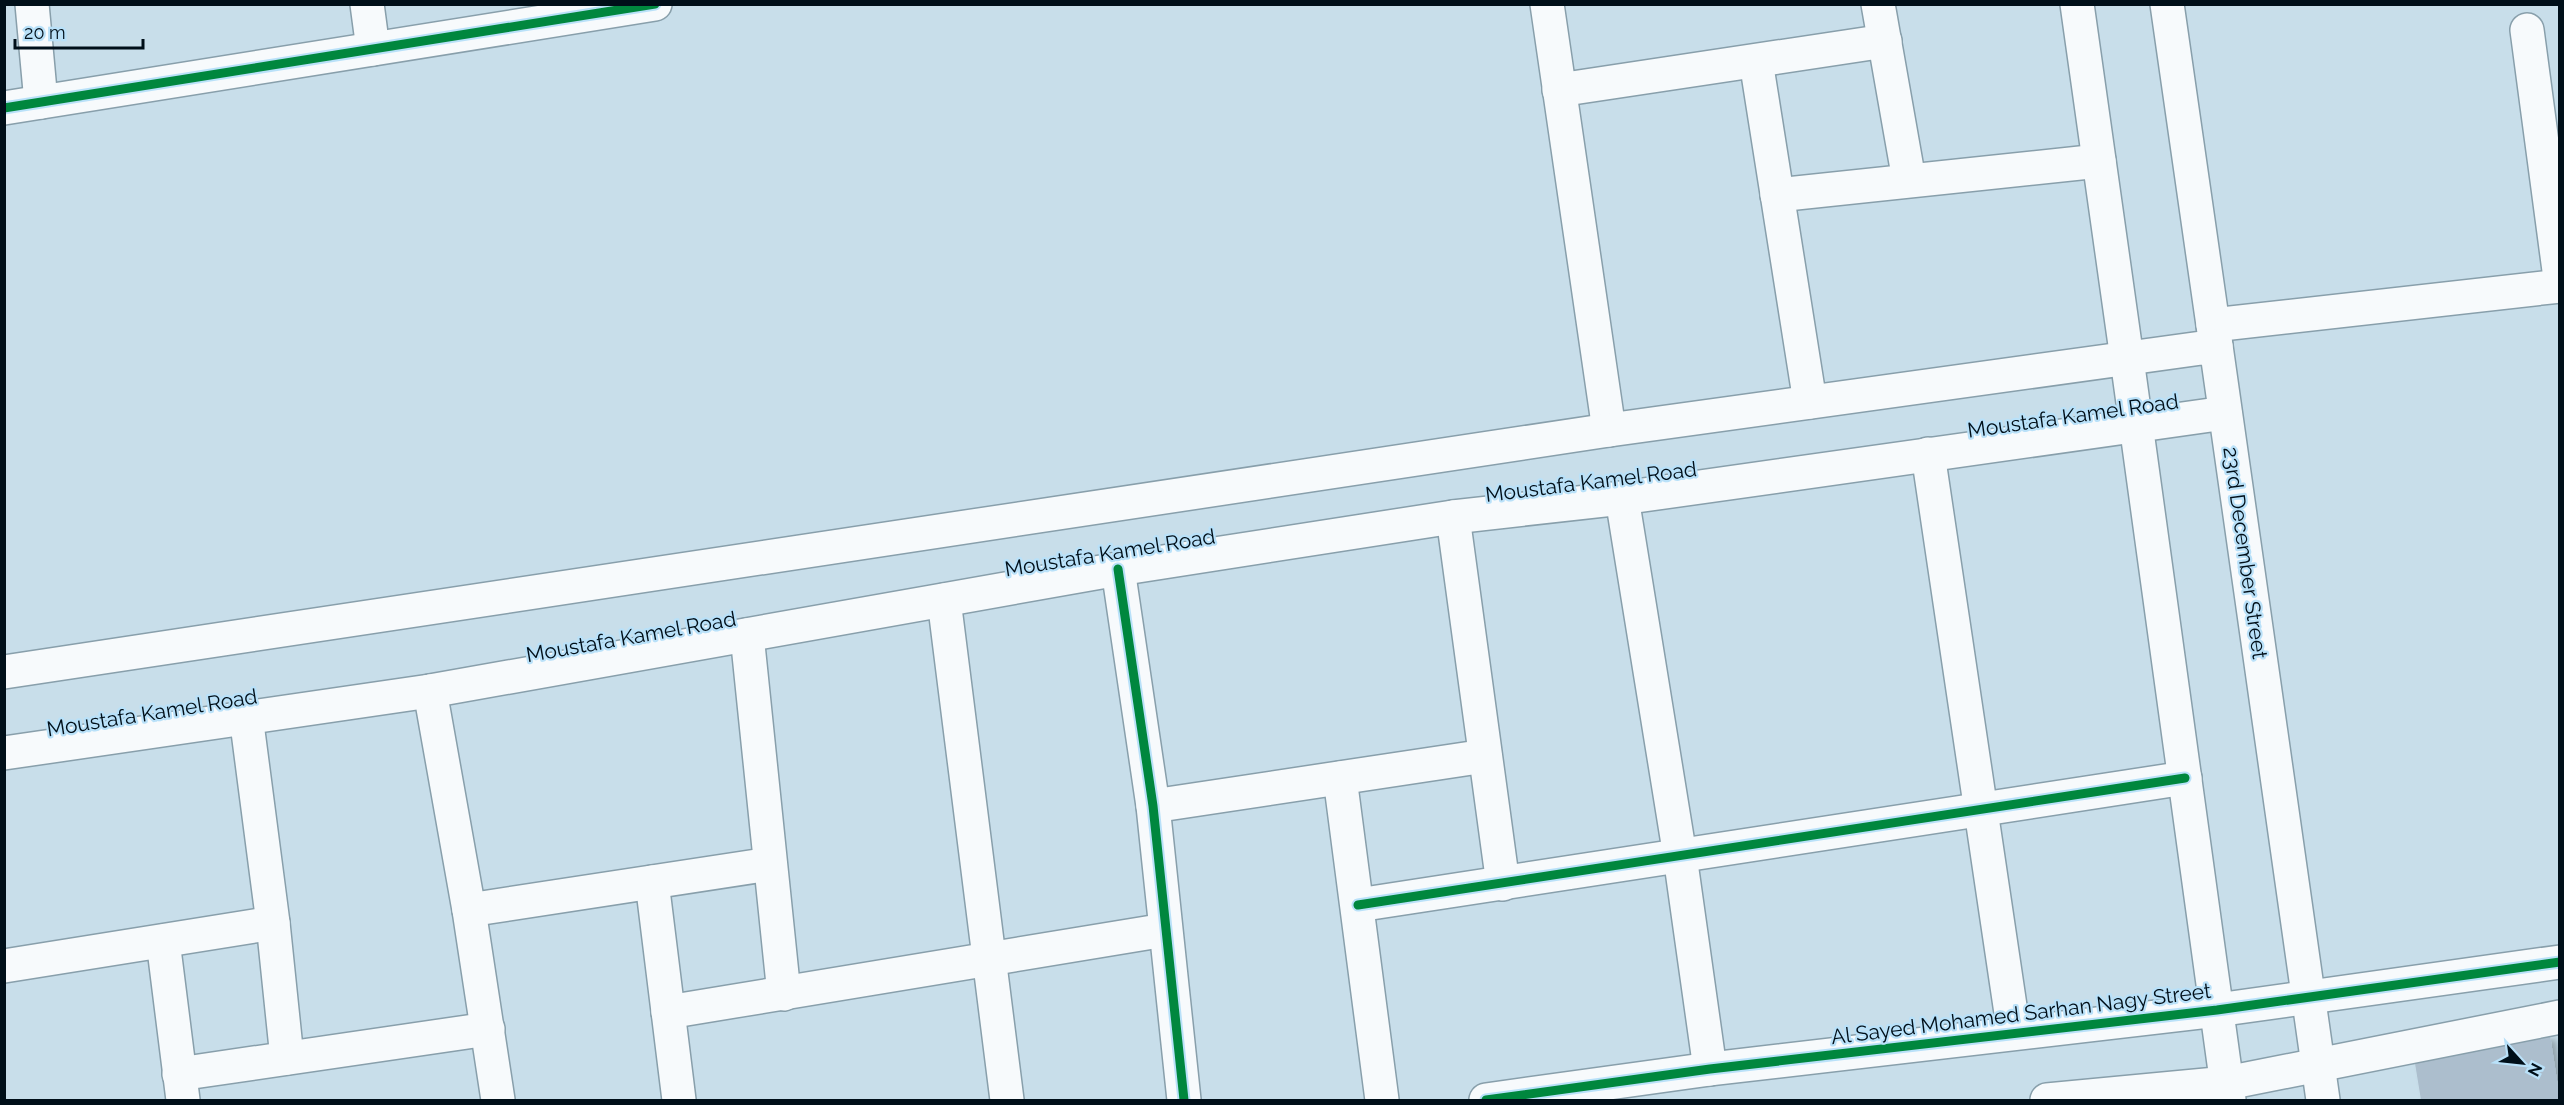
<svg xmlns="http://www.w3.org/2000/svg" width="2564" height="1105" font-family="Raleway,sans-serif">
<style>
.building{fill:#acbecd;filter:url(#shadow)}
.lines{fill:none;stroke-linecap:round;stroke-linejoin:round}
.minor-casing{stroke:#889fab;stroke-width:36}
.major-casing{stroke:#889fab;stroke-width:36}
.minor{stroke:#f7fafc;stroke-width:33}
.major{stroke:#f7fafc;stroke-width:33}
.cycleway-casing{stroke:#b9e1f9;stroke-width:13}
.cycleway{stroke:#00873e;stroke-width:9}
.labels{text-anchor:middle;stroke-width:4.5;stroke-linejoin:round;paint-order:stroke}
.street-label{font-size:21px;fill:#000f19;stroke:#b9e1f9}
</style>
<defs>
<filter id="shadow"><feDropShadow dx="6" dy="4" stdDeviation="3" flood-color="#0004"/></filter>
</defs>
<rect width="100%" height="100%" fill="#c8deea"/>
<polygon class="building" points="2550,1035 2560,1100 2421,1100 2414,1057"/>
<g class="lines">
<g class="minor-casing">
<g id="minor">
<polyline points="32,4 41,102"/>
<polyline points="367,4 373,49"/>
<polyline points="1547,4 1609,430"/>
<polyline points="1878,4 1909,180"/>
<polyline points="2077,4 2127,359"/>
<polyline points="2167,4 2216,346"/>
<polyline points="2527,30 2560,278"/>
<polyline points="1756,61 1810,402"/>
<polyline points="1559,90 1885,41"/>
<polyline points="4,108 655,4"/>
<polyline points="1777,195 2099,161"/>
<polyline points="2213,325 2560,286"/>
<polyline points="1928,454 2014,1033"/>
<polyline points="1622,498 1680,856 1710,1069"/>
<polyline points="1453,517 1503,884"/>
<polyline points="1118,569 1153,806 1184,1100"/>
<polyline points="944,600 1007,1100"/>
<polyline points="747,635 784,994"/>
<polyline points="430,691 469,910 498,1100"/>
<polyline points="246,716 273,923 287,1058"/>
<polyline points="1340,778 1382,1100"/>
<polyline points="1153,806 1485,756"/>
<polyline points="652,882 679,1100"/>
<polyline points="1358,905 2185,778"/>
<polyline points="469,910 770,864"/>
<polyline points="163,941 183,1100"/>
<polyline points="4,966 273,923"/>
<polyline points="668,1012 1165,930"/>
<polyline points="179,1074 488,1029"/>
<polyline points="1486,1100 1710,1069 2217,1010 2560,962"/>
<polyline points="2047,1100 2227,1083 2560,1017"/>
</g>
</g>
<g class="major-casing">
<g id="major">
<polyline points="2127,359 2229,1100"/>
<polyline points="4,672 1609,430 2216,346 2323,1100"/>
<polyline points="4,753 430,691 1118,569 1453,517 1622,498 2225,413"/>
</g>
</g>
<use href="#minor" class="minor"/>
<use href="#major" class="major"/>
<g class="cycleway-casing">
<g id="cycleway">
<polyline points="4,108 655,4"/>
<polyline points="1118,569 1153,806 1184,1100"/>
<polyline points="1358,905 2185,778"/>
<polyline points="1486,1100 1710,1069 2217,1010 2560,962"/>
</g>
</g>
<use href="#cycleway" class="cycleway"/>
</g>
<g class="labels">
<g class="street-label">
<text transform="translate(2073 416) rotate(-8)" y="7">Moustafa Kamel Road</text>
<text transform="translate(1591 482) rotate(-7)" y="7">Moustafa Kamel Road</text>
<text transform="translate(1110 553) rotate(-9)" y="7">Moustafa Kamel Road</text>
<text transform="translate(2245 553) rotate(82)" y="7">23rd December Street</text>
<text transform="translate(631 637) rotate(-10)" y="7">Moustafa Kamel Road</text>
<text transform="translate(152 713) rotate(-9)" y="7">Moustafa Kamel Road</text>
<text transform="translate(2021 1014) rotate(-7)" y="7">Al Sayed Mohamed Sarhan Nagy Street</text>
</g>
</g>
<rect width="2564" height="1105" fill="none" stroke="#000f19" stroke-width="12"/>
<g transform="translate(2522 1063) rotate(117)" stroke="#b9e1f9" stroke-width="4.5" paint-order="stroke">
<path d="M0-4.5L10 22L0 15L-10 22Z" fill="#000f19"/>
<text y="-9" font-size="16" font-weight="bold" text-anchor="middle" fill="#000f19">N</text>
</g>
<path d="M15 39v9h128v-9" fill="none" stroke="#000f19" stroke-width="3"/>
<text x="24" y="39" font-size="18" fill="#000f19" stroke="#b9e1f9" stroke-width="4.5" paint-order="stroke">20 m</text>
</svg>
